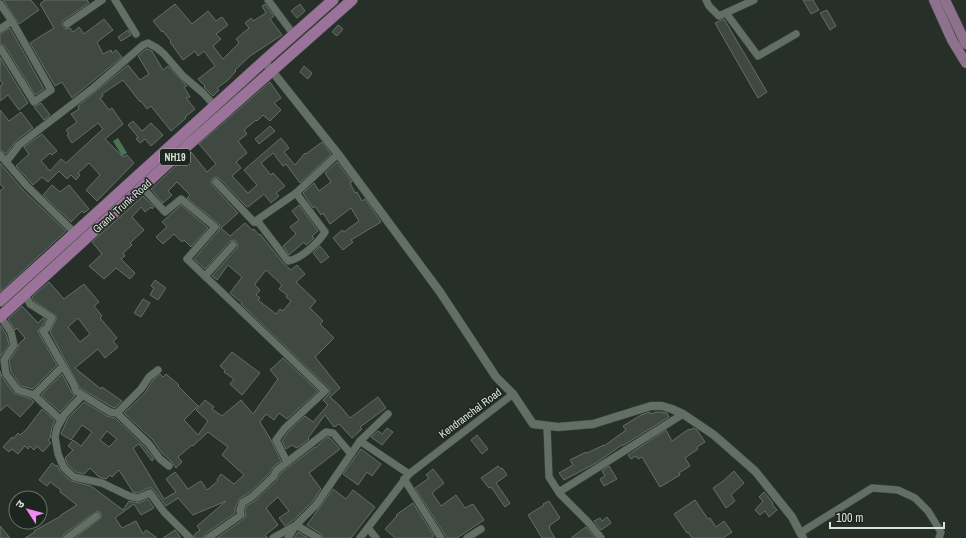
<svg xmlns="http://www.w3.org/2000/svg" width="966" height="538" font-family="'Archivo Narrow','Noto Sans Devanagari',sans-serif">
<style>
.water{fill:#4b7354}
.building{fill:#3f4941;stroke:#646e66;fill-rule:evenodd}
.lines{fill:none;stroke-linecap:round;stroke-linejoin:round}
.minor-casing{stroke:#444c46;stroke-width:8}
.tertiary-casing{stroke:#444c46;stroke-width:9}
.primary-casing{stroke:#444c46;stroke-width:11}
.trunk-casing{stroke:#444c46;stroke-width:12}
.minor{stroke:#636e65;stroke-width:7}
.tertiary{stroke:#636e65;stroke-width:8}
.primary{stroke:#8d718d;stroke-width:10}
.trunk{stroke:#9b729a;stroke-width:11}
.labels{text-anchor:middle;stroke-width:3;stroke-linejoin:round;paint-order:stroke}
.shield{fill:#1c251e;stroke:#a2a9a3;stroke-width:1}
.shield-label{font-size:10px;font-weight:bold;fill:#dbe1dc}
.street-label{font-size:11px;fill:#dbe1dc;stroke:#1c251e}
</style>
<rect width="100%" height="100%" fill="#262f28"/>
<polygon class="water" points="118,138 127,153 122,156 113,141"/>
<g class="building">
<polygon points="3,0 31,0 39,10 19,24"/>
<polygon points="45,0 87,0 89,3 64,20 62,22 63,26 65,29 70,28 73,32 79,27 84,34 104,19 113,30 97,42 103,54 111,50 112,53 116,50 122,57 72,98 62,82 55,86 30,43 54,28 40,4"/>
<polygon points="803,0 813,0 819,10 811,14"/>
<polygon points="175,4 192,24 208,11 216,21 222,17 228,25 216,34 221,39 213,46 223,59 239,43 236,39 249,28 245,23 251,18 253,21 266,13 262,6 265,4 274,16 270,19 282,35 250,56 235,70 236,71 228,80 217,88 219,90 213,96 204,87 205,86 198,79 215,66 204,51 198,56 195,51 183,60 170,42 171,41 163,31 162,32 153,21"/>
<polygon points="300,4 305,11 297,18 291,11"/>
<polygon points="827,10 836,26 830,30 820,13"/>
<polygon points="724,19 767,92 758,98 715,23"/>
<polygon points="338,25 343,29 337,36 332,32"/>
<polygon points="10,28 44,89 35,95 5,46 0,44 0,34"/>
<polygon points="128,30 131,35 121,41 118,37"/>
<polygon points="146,49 148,49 152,51 163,70 168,66 187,86 184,87 190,97 186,98 195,109 185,117 186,118 171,131 151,106 147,109 141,101 140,102 123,80 102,94 103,96 100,98 109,110 112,108 123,124 105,139 123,157 127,155 134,163 97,201 86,190 100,175 89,163 78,173 80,175 76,180 71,175 67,179 59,171 48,182 42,177 33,185 16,166 29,154 24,147 42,134 57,151 52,155 50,153 41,161 50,171 61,159 66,163 103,129 98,123 72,143 67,135 69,134 66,130 77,122 71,114 79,109 78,106 128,65 140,80 149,74 138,56"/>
<polygon points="0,57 28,103 19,110 8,95 0,101 0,86 3,84 0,80"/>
<polygon points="304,66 312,73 308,79 300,72"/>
<path d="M270,82l11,16 -7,5 7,7 -11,11 -7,-6 -6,6 -1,-1 -12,10 3,4 -9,7 9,12 -11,9 5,6 -9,8 16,17 9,-8 -13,-15 37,-32 8,10 -5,4 11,13 10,-12 1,1 16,-12 9,12 -31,29 -14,-19 -3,2 -10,-13 -12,10 10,12 2,-2 12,13 -9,7 3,3 -8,7 -7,-9 -16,13 -2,-1 -26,-27 -3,-2 -4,1 -2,3 1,4 26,28 -17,15 9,8 15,-13 7,7 2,-1 5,6 1,-1 24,30 7,6 6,-5 8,9 -9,8 20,19 -6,7 13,13 -3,3 14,14 -19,19 25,31 -10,9 10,9 10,12 28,-21 8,11 -26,19 2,2 -10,9 -13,-14 -5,3 -9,-12 -17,23 1,1 -12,9 -5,-3 -6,4 -4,-8 7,-10 16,-15 8,6 15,-17 -5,-5 6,-6 1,-5 -89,-85 1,-1 -12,-10 12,-16 -14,-12 -11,15 -5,-4 25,-28 1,-2 -1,-4 -3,-2 -4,1 -25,28 -11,-10 25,-29 1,-5 -33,-27 3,-3 -13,-13 -9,9 4,4 -9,8 -12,-14 40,-37 16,20 9,-8 -17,-20zM266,270l16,15 -3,4 8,6 -1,2 5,4 -8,10 -3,-2 -4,5 -18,-14 2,-2 -4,-3 4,-5 -5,-5v-1z"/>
<polygon points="41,103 50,115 44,120 34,107"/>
<polygon points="0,110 9,121 21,112 33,128 16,141 6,154 0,150"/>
<polygon points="133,121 142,131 151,123 163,135 151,146 145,139 140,143 136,139 138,137 128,125"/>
<polygon points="270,126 275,131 259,144 255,139"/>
<polygon points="337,162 352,182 350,183 355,193 357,192 362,201 365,199 381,222 351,240 353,242 343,250 333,238 342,230 344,232 359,221 351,208 330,224 323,213 321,215 315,206 313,208 303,193 314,183 319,191 331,182 325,173"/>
<polygon points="0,163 23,190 66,231 0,292 0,191 4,188 0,184"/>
<polygon points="52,185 60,192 69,185 89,209 84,213 82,211 71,222 43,195"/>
<polygon points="143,196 154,207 152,209 151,207 145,212 141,207 132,217 144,230 130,243 132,245 123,253 125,256 121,259 135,273 130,279 116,268 104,279 89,266 102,254 92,242"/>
<polygon points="181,205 208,228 191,247 184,240 182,242 174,234 163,244 156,237 167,227 162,222"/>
<polygon points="299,205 318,231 312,236 314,238 306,245 304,242 289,255 283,246 296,234 290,227 299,220 292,211"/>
<polygon points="320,246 329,257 321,263 313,253"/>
<polygon points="155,280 166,288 158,300 150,295 154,288 151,286"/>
<path d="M49,282l15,17 20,-15 15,18 -5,4 8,10 -2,2 17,20 -4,3 5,6 -13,11 -7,-9 -23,19 26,21 1,-2 20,14 -7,7 -3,-1 -32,-19 -30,-56 6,-12v-4l-22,-15 -2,-4zM78,318l12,16 -10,8 -12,-15z"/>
<polygon points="143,299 150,303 141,317 134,313"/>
<polygon points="22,306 38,323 43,318 46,320 43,325 39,329 38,332 57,365 33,389 21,386 11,372 9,361 18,348 19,344 25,338 17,328 15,330 8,319"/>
<polygon points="0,325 6,334 9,344 0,357"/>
<polygon points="232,352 260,373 242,395 230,384 234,379 224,372 225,370 220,366"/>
<path d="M283,358l35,33 -31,28 -8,-6 -5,7 -8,-6 -6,8 11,18 10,21 -7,5 -5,8 -20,19 -9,5 -5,10v5l-30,21 -2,4h-8l-1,-3 6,-5 -3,-4 29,-25 -33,14 -15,-17 -12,8 -14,-18h-4l-10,5 -5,-1 -14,-22 -7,7 -2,-2 -4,4 -7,-2 -9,-9 -6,6 -8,-2 -8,-7 -3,-7 8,-8 -5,-4 5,-6 8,6 11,-14 -10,-7 -11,15 -10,-6 7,-16 16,-16 23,14 8,2 30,29 9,12 -2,2 -13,-17 -6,4 31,51 12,-7 -10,-13 9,-7 13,17 13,-8 6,9 11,-9 -1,-1 4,-6 13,10 10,-9 -22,-20 6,-8 -20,-15 -15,14 -1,-1 -14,12 4,5 -6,6 -4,-6 -10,-9 -9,-13 -29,-27 21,-20 8,-13 7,-6 3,3 3,-3 13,11 -1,1 20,20 -14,14 14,15 10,-14 -12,-11 9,-10 9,7 -2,2 10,7 19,-16 12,14 25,-35 -8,-9zM107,431l10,8 -8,8 -9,-7z"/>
<polygon points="0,371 2,377 14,393 31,399 34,402 20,417 7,405 0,411"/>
<polygon points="62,374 72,393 75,396 60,412 41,395"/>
<polygon points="42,409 55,421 52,427 50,438 48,440 51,443 43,452 37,446 34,450 30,446 28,449 25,446 18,454 12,449 9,452 3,447 12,437 13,439 18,433 20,435 26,430"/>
<polygon points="650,412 651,414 656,412 661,412 667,413 669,417 622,446 622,445 596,463 564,480 559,473 573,465 570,460 586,452 587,453 604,445 604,446 626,430 623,426 641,415"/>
<polygon points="387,428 393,432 382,445 371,437 378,431 382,434"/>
<polygon points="693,428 697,430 705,442 697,447 698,449 685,458 690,466 679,473 680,475 660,487 642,457 638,459 636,456 631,459 628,455 666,430 672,441 689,429 690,430"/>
<polygon points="477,435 488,449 482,454 471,440"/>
<polygon points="327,437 330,438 340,449 309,473 321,489 312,502 295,519 285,526 279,518 289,511 278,497 266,508 278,525 265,535 268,538 217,538 244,519 246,516 245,510 247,505 255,501 276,481 281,473 315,447 315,448"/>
<polygon points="361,449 381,464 372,476 367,472 358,485 343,474"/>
<polygon points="52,463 56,466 57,465 60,471 71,481 91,486 123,510 129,501 139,503 148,499 154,508 141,515 134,504 115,518 122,528 136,521 143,534 146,530 157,538 75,538 101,518 101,513 97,511 64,534 62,538 25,538 35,532 34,531 61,516 61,515 77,505 60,492 61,490 50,482 47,486 39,480"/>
<polygon points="498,466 501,469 502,468 507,475 496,483 510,503 505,507 491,487 489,488 481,478"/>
<polygon points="609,466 617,479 604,486 600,479 605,476 602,471"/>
<polygon points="433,469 444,483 432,493 441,506 456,495 465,508 473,504 484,520 457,538 447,538 415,488 429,478 426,475"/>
<polygon points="734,471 744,483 731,495 735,501 726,508 713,488 722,482"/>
<polygon points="333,489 346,499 353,490 375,507 351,538 323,538 321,534 307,525"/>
<polygon points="764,492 773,503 772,504 777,510 769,517 765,511 760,515 755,510 763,501 759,497"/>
<polygon points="695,500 708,519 710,518 716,527 724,521 732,532 723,538 692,538 688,532 687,533 674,514"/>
<polygon points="549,501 560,518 549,526 550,527 549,528 555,538 542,538 528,515 544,505 543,504"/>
<polygon points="413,503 434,536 432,538 395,538 385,529 397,516 396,515"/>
<polygon points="607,517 611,523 601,530 594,521 600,518 602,521"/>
<polygon points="0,526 10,538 0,538"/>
<polygon points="586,527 595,538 571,538"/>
<polygon points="175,530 181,538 163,538"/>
<polygon points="298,532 308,538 294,538"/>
</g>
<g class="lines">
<g class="minor-casing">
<g id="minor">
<polyline points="115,0 136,34"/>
<polyline points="268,0 294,35"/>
<polyline points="706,0 709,6 719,16 754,0"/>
<polyline points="0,4 12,21 51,90 34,102 1,49"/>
<polyline points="726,13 758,56 796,34"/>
<polyline points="67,24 102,0"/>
<polyline points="0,29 12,21"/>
<polyline points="0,155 27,186 75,233"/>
<polyline points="6,162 19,145 92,89 143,45 148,43 157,48 164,54 183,76 203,93 215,106"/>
<path d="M216,182l38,40 5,1 29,38c13,-2 30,-18 37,-29l-29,-39 42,-39"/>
<polyline points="142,187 165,212 181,199 215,227 187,259 325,391 285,428 276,440 287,462"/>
<polyline points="254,222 296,193"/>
<polyline points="205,276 233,245"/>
<polyline points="28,292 26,296 30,304 52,318 47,328 43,331 74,385 76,391 110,412 117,413 149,444 160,459 169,466"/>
<polyline points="0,316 11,332 14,345 4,360 6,374 18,390 34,395 61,420"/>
<polyline points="34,395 63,366"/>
<polyline points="82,396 64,415 57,428 55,437 58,454 64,468 74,477 102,483 129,496 138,498 150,493 164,512 190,538"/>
<polyline points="117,413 141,389 149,377 158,370"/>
<polyline points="547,426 549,477 560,494 589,523 601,538"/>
<polyline points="360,441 409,474"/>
<polyline points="404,479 441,538"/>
<polyline points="559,492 683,414"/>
<polyline points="368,528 376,538"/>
<polyline points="800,533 872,488 898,490 915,498 928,511 941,532 939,538"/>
<polyline points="67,538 97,516"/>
<polyline points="208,538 241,515 240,510 243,502 252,497 273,477 277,470 326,432 333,433 351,454"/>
<polyline points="273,538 296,525 318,538"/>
<polyline points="288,538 296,525 316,505 360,441 388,414"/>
<polyline points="360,538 409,474 513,394"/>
<polyline points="467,538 481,529"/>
</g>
</g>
<g class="tertiary-casing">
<polyline id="tertiary" points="264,61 338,154 440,292 496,377 513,394 533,424 558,427 593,424 651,406 662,406 672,409 683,414 714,435 755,471 792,517 803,538"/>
</g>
<g class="primary-casing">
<g id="primary">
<polyline points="934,0 952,40 966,63"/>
<polyline points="945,0 966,44"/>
</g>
</g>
<g class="trunk-casing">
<g id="trunk">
<polyline points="0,301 264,61 333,0"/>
<polyline points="0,317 187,146 352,0"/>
</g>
</g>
<use href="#minor" class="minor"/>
<use href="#tertiary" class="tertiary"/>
<use href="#primary" class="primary"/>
<use href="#trunk" class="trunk"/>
</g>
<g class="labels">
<rect class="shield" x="160" y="149" width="30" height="16" rx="3"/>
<g class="shield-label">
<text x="175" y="161">NH19</text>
</g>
<g class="street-label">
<text transform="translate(122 206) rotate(-42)" y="4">Grand Trunk Road</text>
<text transform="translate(470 413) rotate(-37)" y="4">Kendranchal Road</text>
</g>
</g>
<g transform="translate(28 510) rotate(306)"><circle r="19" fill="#1c251e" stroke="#68706a"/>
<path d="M0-3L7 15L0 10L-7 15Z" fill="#f38af1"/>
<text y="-6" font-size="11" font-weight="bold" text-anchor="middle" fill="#dbe1dc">उ</text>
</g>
<path d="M830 522v6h114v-6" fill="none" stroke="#dbe1dc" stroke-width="2"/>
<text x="836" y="522" font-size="12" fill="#dbe1dc" stroke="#1c251e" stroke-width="3" paint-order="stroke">100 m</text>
</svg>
